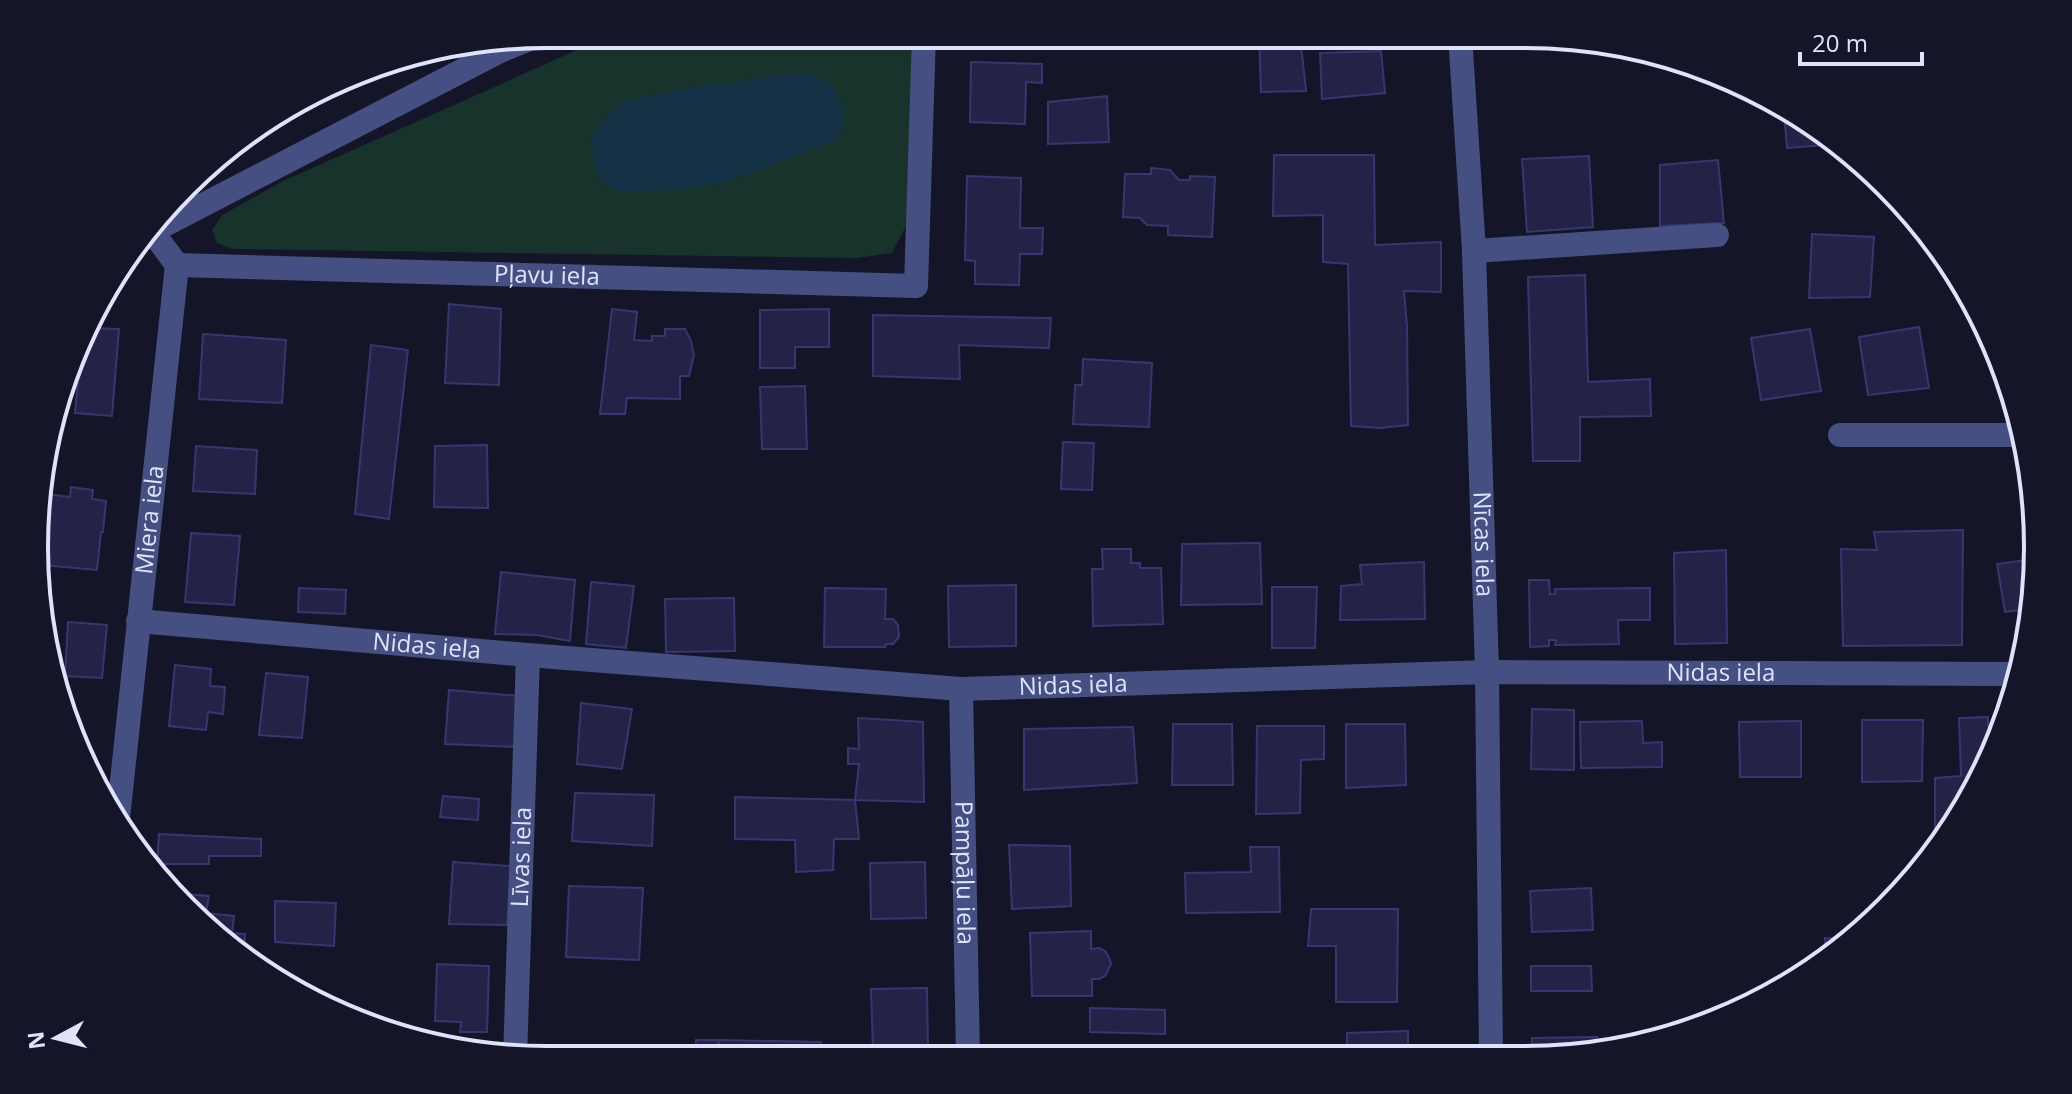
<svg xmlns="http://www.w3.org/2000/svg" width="2072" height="1094" font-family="'Open Sans',sans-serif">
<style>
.green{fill:#18322c}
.water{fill:#143146}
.building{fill:#232247;stroke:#373770;stroke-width:2}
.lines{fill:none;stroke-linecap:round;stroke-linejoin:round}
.path{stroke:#41ae92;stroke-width:5;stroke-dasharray:4 6;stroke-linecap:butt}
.minor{stroke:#454f81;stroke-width:24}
.labels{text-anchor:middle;stroke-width:6;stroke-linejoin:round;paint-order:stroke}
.street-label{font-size:24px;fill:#dfe2fb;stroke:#141528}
.rim{fill:none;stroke:#dfe2fb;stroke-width:4}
</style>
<rect width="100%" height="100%" fill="#141528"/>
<polygon class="green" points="613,34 917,34 911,216 892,253 857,258 232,249 217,243 212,230 222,215 283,181"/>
<polygon class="water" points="808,72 832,84 845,111 839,139 727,182 679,190 621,191 601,182 594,162 591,135 621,102 688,88"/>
<g class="building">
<polygon points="1259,35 1300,35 1306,91 1261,92"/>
<polygon points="1381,51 1385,93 1322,99 1320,53"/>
<polygon points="402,58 407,68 376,77 372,67 382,61"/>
<polygon points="971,62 1042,64 1042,83 1026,82 1025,124 970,122"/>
<polygon points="1107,96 1109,142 1048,144 1048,102"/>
<polygon points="1784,112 1827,145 1787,148"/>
<polygon points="1274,155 1374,155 1375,245 1441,242 1441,292 1404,291 1407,326 1408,425 1380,428 1351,426 1348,264 1323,262 1323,215 1273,216"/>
<polygon points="1589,156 1593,227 1527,232 1522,159"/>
<polygon points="1718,160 1724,223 1660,226 1660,165"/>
<polygon points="1151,168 1170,170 1179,180 1190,180 1190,176 1215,177 1212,237 1168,235 1168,226 1147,225 1140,218 1123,217 1125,174 1151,174"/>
<polygon points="967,176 1021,178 1020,228 1043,228 1042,254 1020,254 1019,285 975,284 975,261 965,260"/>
<polygon points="1812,234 1874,237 1870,297 1809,298"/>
<polygon points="1585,275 1588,382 1650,379 1651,416 1580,417 1580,461 1533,461 1528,277"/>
<polygon points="449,304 501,309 499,385 445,383"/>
<polygon points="612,309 637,312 634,340 652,341 652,336 665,336 665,329 685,329 691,341 694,355 689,376 680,376 680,399 627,398 625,414 600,414"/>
<polygon points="829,309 829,347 795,347 795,368 760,368 760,310"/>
<polygon points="873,315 1051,318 1049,348 959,345 960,379 873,376"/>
<polygon points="1919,327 1929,388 1868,395 1859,337"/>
<polygon points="91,328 119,329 112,416 75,413 79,372 71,371"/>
<polygon points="1810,329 1821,391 1761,400 1751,338"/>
<polygon points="203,334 286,340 282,403 199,399"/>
<polygon points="371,345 408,350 389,519 355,514"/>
<polygon points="1083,359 1152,363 1149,427 1073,424 1075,385 1082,385"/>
<polygon points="805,386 807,449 762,449 760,387"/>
<polygon points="1063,442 1094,443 1092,490 1061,489"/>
<polygon points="487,445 488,508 434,507 435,446"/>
<polygon points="196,446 257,450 255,494 193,491"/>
<polygon points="71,487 93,490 92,499 106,501 103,532 101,532 97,570 42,565 46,494 70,497"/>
<polygon points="1963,530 1962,645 1843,646 1841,549 1877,550 1874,532"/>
<polygon points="191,533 240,536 234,605 185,602"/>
<polygon points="1260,543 1262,604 1181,605 1182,544"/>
<polygon points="1102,549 1131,549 1131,563 1140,563 1140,568 1161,568 1163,624 1093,626 1092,569 1103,569"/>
<polygon points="1726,550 1727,643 1675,644 1674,553"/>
<polygon points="2034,559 2037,581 2029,609 2005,612 1997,564"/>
<polygon points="1424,562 1425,619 1340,620 1341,586 1362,584 1360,565"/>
<polygon points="501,572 575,580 570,641 537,635 495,634"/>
<polygon points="1529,580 1549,580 1550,594 1555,594 1555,589 1650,588 1650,620 1618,620 1619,644 1555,645 1556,640 1549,640 1549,646 1530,647"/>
<polygon points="591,582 634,586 626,648 586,644"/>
<polygon points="1016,585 1016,646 949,647 948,586"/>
<polygon points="1272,587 1317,587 1315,648 1272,648"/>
<polygon points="299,588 346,590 345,614 298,612"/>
<polygon points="825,588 886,589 885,619 893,619 898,625 899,637 893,644 886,644 885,647 824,647"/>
<polygon points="734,598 735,651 666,652 665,599"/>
<polygon points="68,622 107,625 102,678 65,676"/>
<polygon points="175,665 211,669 210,686 225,687 223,714 208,712 206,730 169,726"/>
<polygon points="266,673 308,677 302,738 259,735"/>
<polygon points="449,690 519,696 517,747 445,744"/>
<polygon points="581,703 632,709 622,769 577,764"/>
<polygon points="1532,709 1574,710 1574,770 1531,769"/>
<polygon points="1988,717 1988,763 1985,774 1947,831 1935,830 1935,778 1961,776 1959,718"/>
<polygon points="858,718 923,722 924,802 855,800 859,764 848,764 848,748 859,749"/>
<polygon points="1862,720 1923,720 1922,781 1862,782"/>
<polygon points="1642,721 1643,743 1662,742 1662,767 1581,768 1580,722"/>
<polygon points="1801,721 1801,777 1740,777 1739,722"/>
<polygon points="1173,724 1232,724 1233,785 1172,785"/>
<polygon points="1346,724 1405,724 1406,785 1346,788"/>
<polygon points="1257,726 1324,726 1324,759 1301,760 1300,813 1256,814"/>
<polygon points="1133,727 1137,783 1024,790 1024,729"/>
<polygon points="575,793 654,795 652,846 572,841"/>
<polygon points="443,796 479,799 478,820 440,817"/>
<polygon points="735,797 855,800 859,839 834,839 833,870 796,872 795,840 735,839"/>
<polygon points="159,834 261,839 261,856 209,856 209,864 157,864"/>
<polygon points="1009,845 1070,846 1071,906 1012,909"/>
<polygon points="1250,847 1279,847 1280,912 1186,913 1185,873 1251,872"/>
<polygon points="453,862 511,866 507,925 449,924"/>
<polygon points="925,862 926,918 871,919 870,863"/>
<polygon points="569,886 643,888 639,960 566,957"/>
<polygon points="1591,888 1593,930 1532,932 1530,891"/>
<polygon points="172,893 209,896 206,913 234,916 232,933 245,934 244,952 184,909"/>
<polygon points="275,901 336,903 334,946 275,942"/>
<polygon points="1311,909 1398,909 1397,1002 1336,1002 1336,946 1308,946"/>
<polygon points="1091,931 1091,949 1099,948 1105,951 1109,957 1111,964 1105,976 1099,979 1092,979 1092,996 1032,996 1030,933"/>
<polygon points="1825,938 1850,939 1825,960"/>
<polygon points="437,964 489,966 487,1032 460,1032 461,1022 435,1021"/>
<polygon points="1531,966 1591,966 1592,991 1531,991"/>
<polygon points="927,988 928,1050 873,1051 871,989"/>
<polygon points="1090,1008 1165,1010 1165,1034 1090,1032"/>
<polygon points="1408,1031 1408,1056 1347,1056 1347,1033"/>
<polygon points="1597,1037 1597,1054 1531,1056 1532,1038"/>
<polygon points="696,1040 718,1040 721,1058 695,1058"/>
<polygon points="718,1040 821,1042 820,1058 721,1058"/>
</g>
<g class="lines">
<polyline class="path" points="232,143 281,124"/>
<g class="minor">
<path id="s1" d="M1460,35l14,216 13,421 4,384"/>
<polyline points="147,234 500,51 537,36"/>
<polyline points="1474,251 1717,235"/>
<path id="s2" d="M177,265l739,21 8,-252"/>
<polyline points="1840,435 2018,435"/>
<path id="s3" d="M138,621l390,34 433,34 526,-17 525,2"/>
<path id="s4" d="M961,689l7,369"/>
<path id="s5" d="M118,818l59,-553 -26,-35"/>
<path id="s6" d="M515,1059l13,-404"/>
</g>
</g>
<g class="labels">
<g class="street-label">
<text dy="8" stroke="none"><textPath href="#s2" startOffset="370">Pļavu iela</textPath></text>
<text dy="8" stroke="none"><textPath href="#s5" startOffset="300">Miera iela</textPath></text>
<text dy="8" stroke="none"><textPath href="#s1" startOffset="510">Nīcas iela</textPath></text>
<text dy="8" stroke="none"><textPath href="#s3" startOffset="290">Nidas iela</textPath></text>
<text dy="8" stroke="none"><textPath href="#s3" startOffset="1586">Nidas iela</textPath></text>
<text dy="8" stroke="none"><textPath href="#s3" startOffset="938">Nidas iela</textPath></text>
<text dy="8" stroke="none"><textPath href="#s6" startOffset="202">Līvas iela</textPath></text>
<text dy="8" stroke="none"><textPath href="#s4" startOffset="184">Pampāļu iela</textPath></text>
</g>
</g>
<path d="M0 0H2072V1094H0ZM547 48H1525A499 499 0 0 1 2024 547V547A499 499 0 0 1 1525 1046H547A499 499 0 0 1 48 547V547A499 499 0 0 1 547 48Z" fill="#141528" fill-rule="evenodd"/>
<path class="rim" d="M547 48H1525A499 499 0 0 1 2024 547V547A499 499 0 0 1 1525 1046H547A499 499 0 0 1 48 547V547A499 499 0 0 1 547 48Z"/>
<g transform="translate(56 1038) rotate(263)" stroke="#141528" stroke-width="6" paint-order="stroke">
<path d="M0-6L14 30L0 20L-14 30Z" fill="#dfe2fb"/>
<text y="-12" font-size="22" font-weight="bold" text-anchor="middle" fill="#dfe2fb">N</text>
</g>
<path d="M1800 52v12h122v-12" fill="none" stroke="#dfe2fb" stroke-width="4"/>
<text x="1812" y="52" font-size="24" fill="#dfe2fb" stroke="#141528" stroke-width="6" paint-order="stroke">20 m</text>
</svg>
